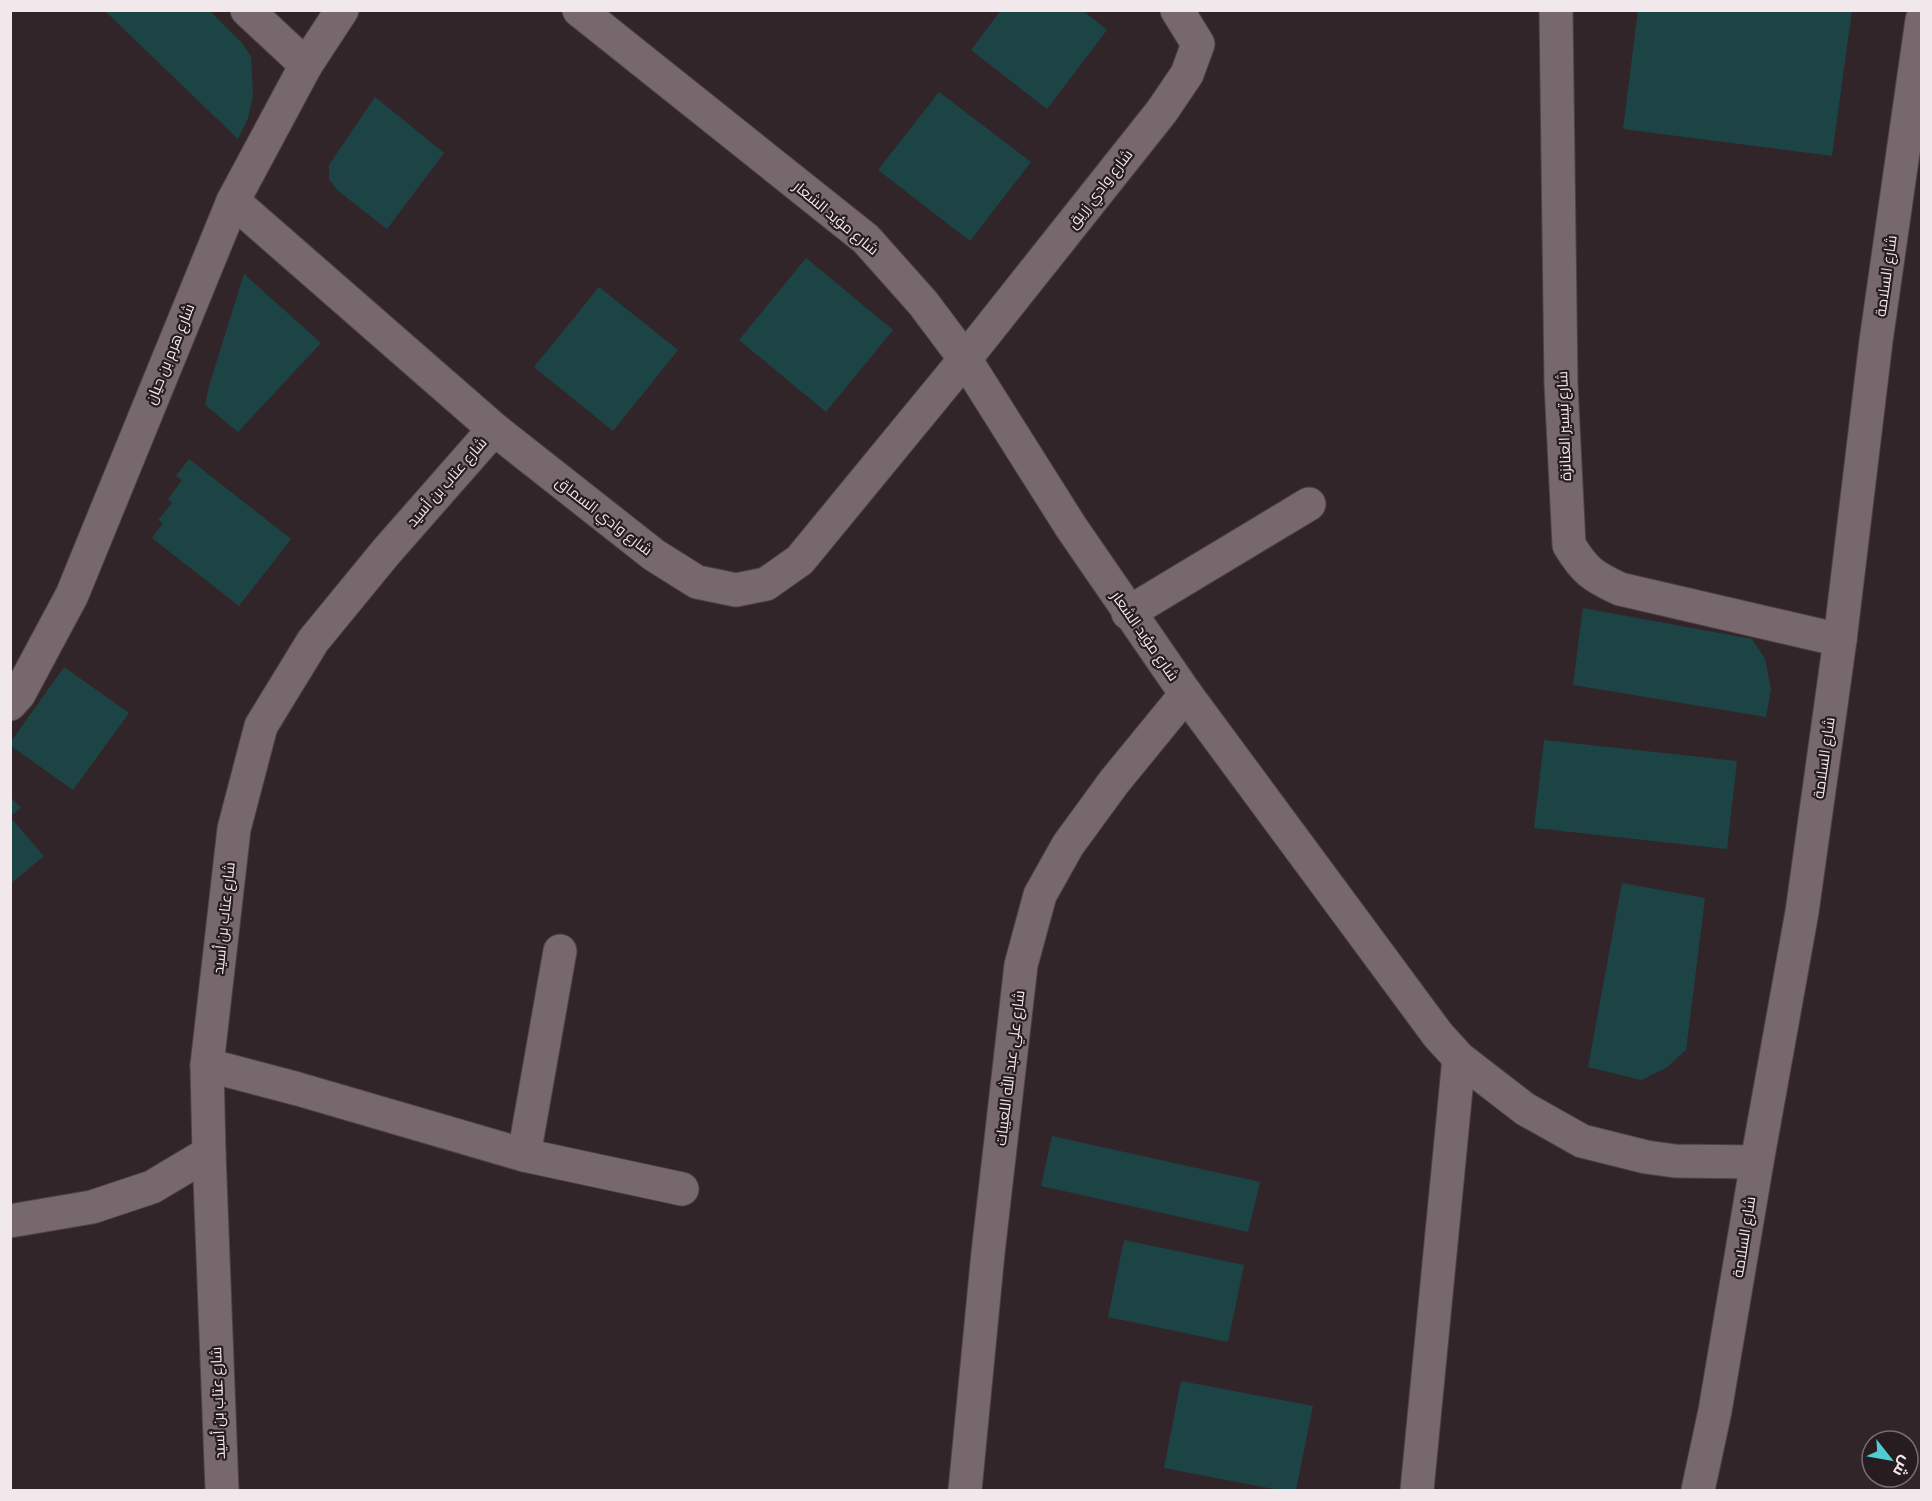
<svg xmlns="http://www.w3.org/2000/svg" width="1932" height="1501" font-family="'Fira Sans Condensed',Cairo,sans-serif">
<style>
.building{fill:#1d4445}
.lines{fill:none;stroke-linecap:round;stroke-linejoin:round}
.minor-casing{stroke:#4c4247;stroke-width:35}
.minor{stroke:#76686d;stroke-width:33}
.labels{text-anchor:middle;stroke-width:4.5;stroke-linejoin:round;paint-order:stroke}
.street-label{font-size:15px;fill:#f0e8eb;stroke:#271c20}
</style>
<rect width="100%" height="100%" fill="#31252a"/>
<g class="building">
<polygon points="104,10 209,10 243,44 251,57 253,95 248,118 238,139"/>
<polygon points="1001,10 1082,10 1107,30 1047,109 971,50"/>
<polygon points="1638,10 1852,10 1832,156 1623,129"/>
<polygon points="939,92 1031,162 970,241 878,170"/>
<polygon points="375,97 444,153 387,229 337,190 329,179 329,165"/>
<polygon points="806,258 893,330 826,412 739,340"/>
<polygon points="244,274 321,343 238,432 205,405 209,386"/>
<polygon points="599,287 678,350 613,431 534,367"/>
<polygon points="189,459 291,539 239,606 152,538 163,523 158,520 172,503 168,499 182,480 176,476"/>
<polygon points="1583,608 1752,639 1765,659 1771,689 1766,717 1573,685"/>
<polygon points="64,667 129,713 73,790 10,745 10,743"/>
<polygon points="1544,740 1737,761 1727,849 1534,828"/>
<polygon points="10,796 21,808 10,816"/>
<polygon points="10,817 44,856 10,884"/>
<polygon points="1622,883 1705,898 1686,1050 1666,1068 1641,1080 1588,1067"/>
<polygon points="1052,1136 1260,1182 1248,1232 1041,1186"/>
<polygon points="1124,1240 1244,1265 1228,1342 1108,1317"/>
<polygon points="1181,1381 1313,1406 1296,1490 1279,1490 1164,1468"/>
</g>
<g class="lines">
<g class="minor-casing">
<g id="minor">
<polyline points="247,10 306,65"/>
<polyline points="579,10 866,239 923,303 965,359 1071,527 1186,694 1438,1035 1459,1058 1525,1109 1582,1141 1646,1157 1675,1161 1757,1162"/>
<path d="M1556,10l5,374 8,161c16,26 23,31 51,44l220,51"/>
<polyline points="233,201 494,429 654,555 697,582 736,590 766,584 800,560 965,359 1162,111 1187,74 1198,44 1177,10"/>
<polyline points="1128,613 1309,504"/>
<polyline points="10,704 19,694 72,595 233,201 306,65 342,10"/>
<polyline points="207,1065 298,1089 524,1155 682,1189"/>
<polyline points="524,1155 560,951"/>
<polyline points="10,1221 92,1207 152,1187 209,1153"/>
<polyline points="222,1490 209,1153 207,1065 234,829 261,726 313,641 386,552 494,429"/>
<polyline points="965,1490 988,1253 1021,965 1040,895 1068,845 1114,782 1186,694"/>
<polyline points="1417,1490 1459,1058"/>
<polyline points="1698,1490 1715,1411 1757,1162 1802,912 1840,640 1876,341 1922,20"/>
</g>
</g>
<use href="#minor" class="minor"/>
</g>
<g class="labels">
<g class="street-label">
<text transform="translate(1100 189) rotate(-52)" y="5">شارع وادي زريق</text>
<text transform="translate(836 218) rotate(40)" y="5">شارع مؤيد الشعار</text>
<text transform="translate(1886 276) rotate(-82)" y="5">شارع السلامة</text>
<text transform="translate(170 354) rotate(-68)" y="5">شارع هرم بن حيان</text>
<text transform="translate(1564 426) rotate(-92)" y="5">شارع تيسير العنانزة</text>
<text transform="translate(447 482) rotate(-49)" y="5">شارع عتاب بن أسيد</text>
<text transform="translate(604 516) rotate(38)" y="5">شارع وادي السماق</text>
<text transform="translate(1145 636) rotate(55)" y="5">شارع مؤيد الشعار</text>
<text transform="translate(1824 758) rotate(-82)" y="5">شارع السلامة</text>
<text transform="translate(224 918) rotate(-84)" y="5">شارع عتاب بن أسيد</text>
<text transform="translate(1010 1068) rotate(-83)" y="5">شارع علي عبد الله اللعيبات</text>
<text transform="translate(1744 1237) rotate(-81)" y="5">شارع السلامة</text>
<text transform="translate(218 1403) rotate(-92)" y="5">شارع عتاب بن أسيد</text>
</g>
</g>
<rect width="1932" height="1501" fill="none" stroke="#f0e8eb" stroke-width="24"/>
<g transform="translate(1890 1459) rotate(121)"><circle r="28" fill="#271c20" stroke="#776e71" stroke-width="1.5"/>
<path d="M0-4.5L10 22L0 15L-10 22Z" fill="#51ccd2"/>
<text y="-9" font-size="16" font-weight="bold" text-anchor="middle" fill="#f0e8eb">ش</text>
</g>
</svg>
